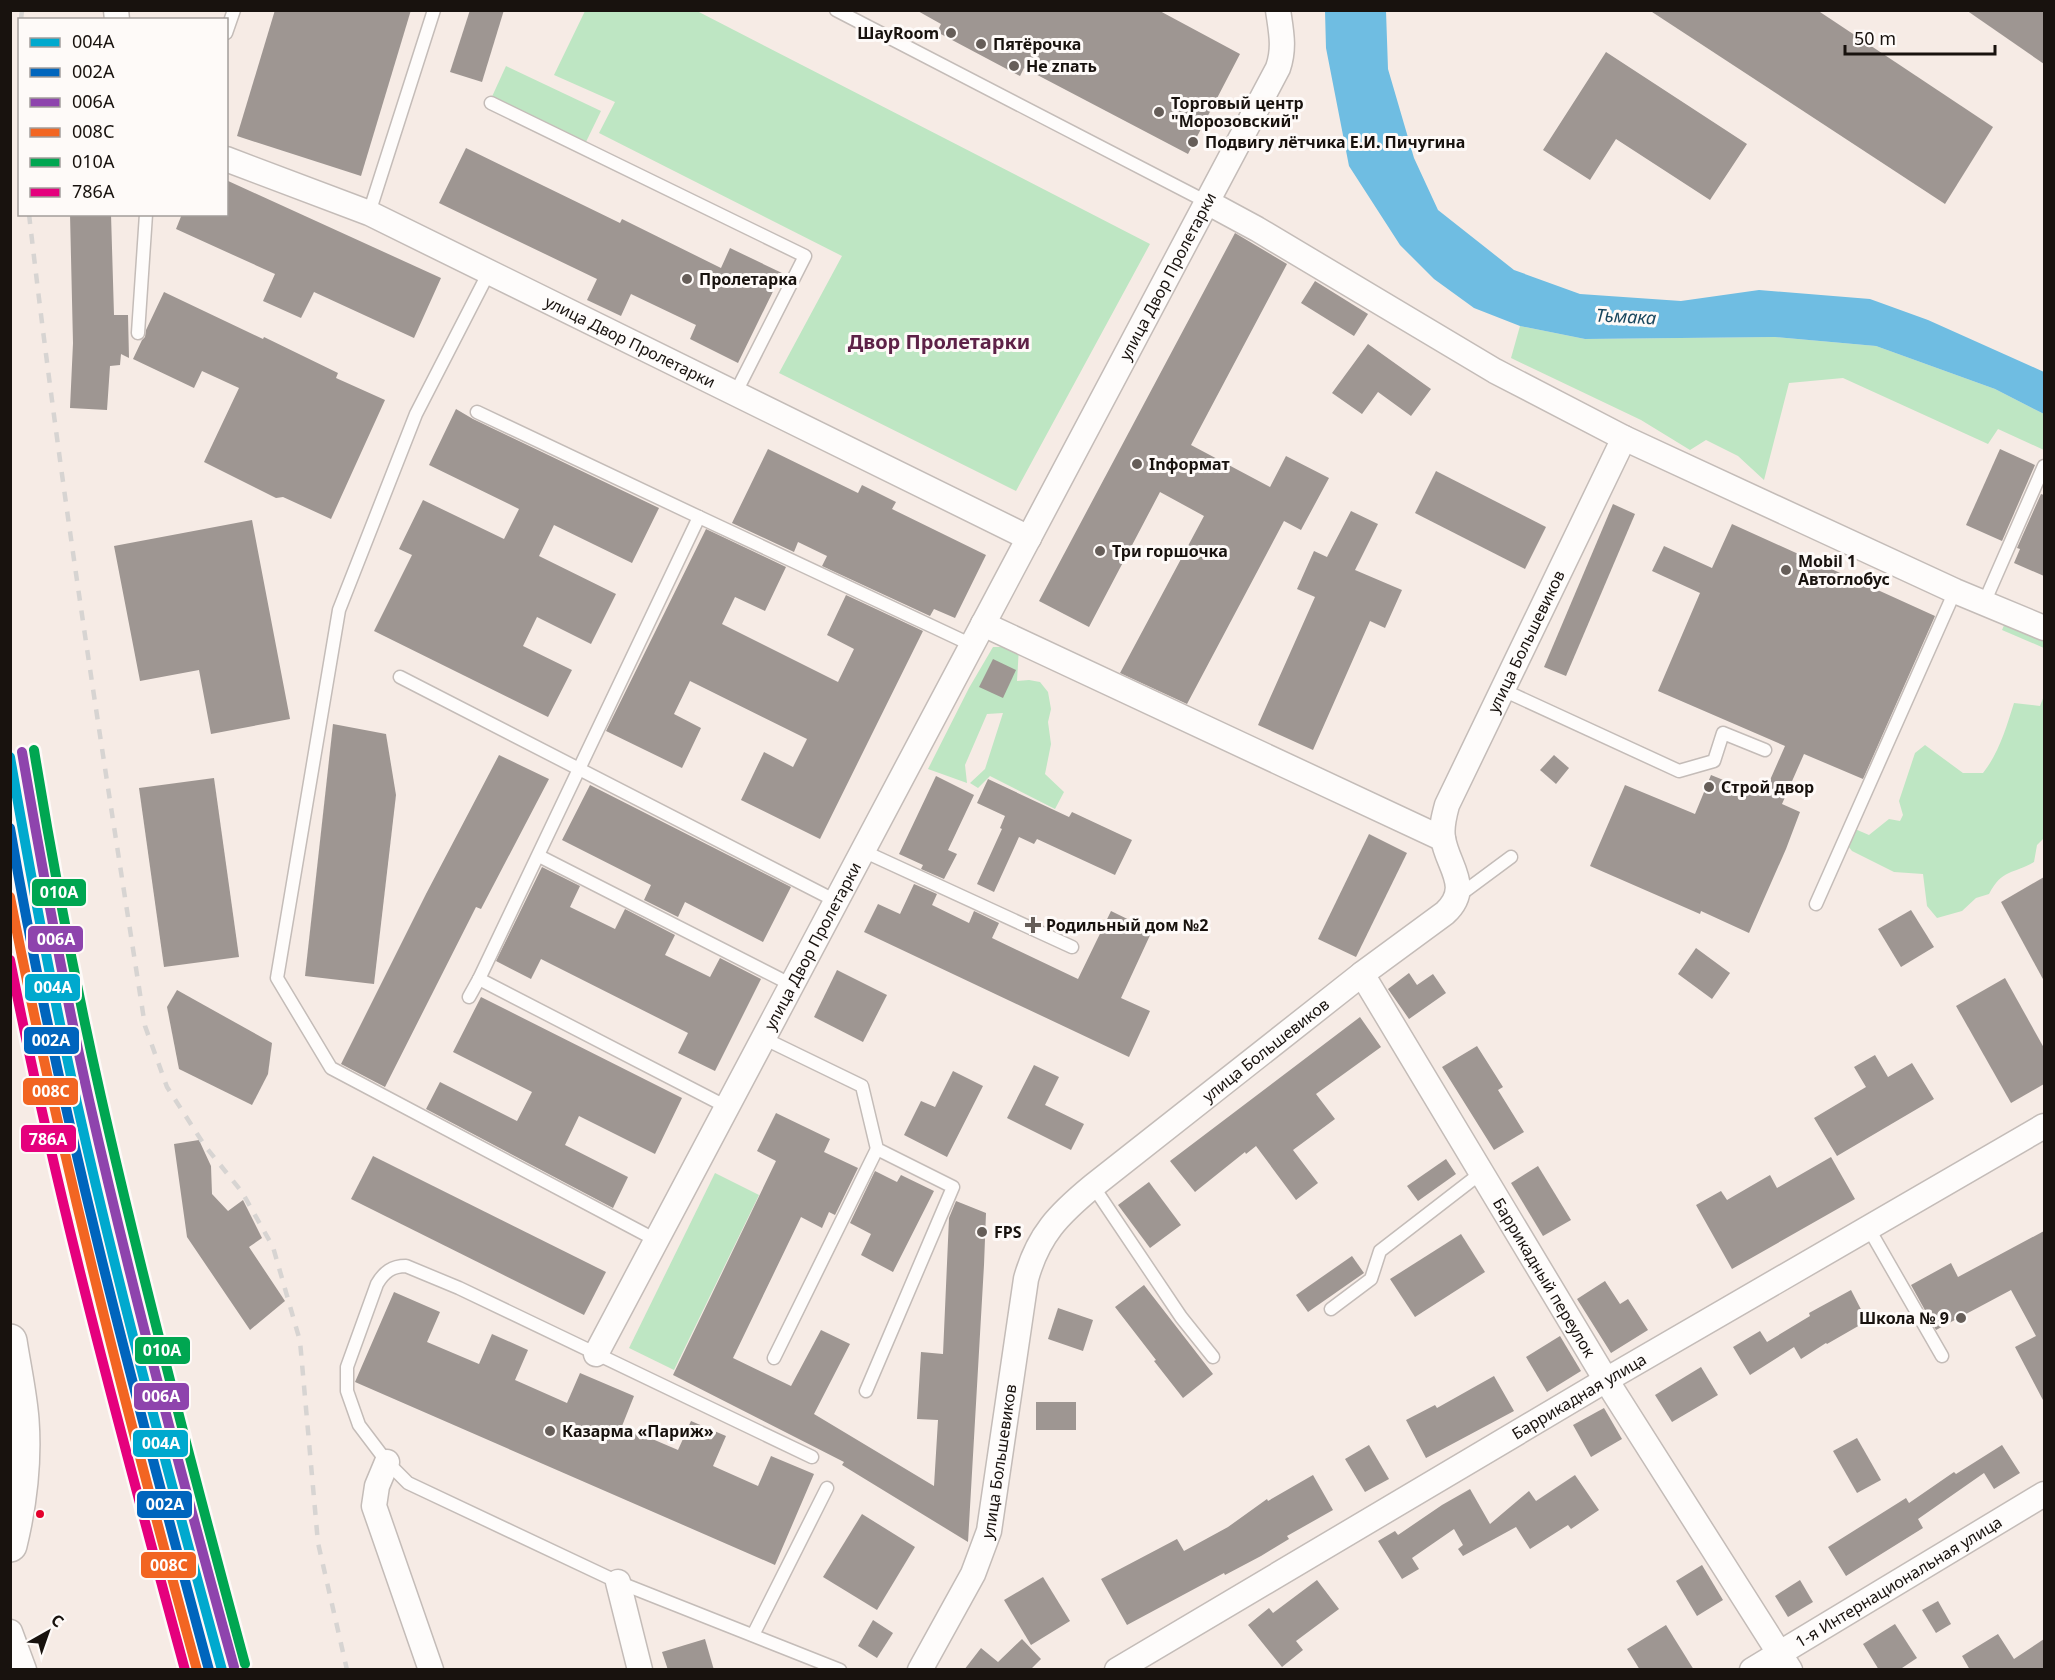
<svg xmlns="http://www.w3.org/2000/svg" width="2055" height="1680" font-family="'Noto Sans',sans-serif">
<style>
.green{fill:#bee6c3}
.water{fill:#6fbde2}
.building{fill:#9e9692}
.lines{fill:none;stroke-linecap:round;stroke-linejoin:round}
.lane-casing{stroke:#c4bcb8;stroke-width:15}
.street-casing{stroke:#c4bcb8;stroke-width:27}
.secondary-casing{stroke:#c4bcb8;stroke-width:36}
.lane{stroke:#fefcfb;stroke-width:12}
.street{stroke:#fefcfb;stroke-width:24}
.secondary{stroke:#fefcfb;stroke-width:33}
.rail{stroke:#d7d4d2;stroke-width:4.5;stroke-dasharray:10 10;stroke-linecap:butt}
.rail-1-casing{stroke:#fefaf8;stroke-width:15}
.rail-2-casing{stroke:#fefaf8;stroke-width:15}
.rail-3-casing{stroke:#fefaf8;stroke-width:15}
.rail-4-casing{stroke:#fefaf8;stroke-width:15}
.rail-5-casing{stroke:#fefaf8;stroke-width:15}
.rail-6-casing{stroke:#fefaf8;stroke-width:15}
.rail-1{stroke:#00a9ce;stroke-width:10}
.rail-2{stroke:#0065bd;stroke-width:10}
.rail-3{stroke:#8e44ad;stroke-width:10}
.rail-4{stroke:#f26522;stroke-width:10}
.rail-5{stroke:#00a651;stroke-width:10}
.rail-6{stroke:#e5007d;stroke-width:10}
.poi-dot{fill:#665e59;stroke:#fefaf8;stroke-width:2}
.bus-dot{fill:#e4002b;stroke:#fefaf8;stroke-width:2}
.labels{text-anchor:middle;stroke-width:6;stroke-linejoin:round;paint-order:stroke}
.poi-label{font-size:16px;font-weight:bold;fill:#18120e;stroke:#fefaf8;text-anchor:start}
.street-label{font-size:16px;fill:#18120e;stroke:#fefaf8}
.water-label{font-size:18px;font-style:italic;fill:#18465d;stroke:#fefaf8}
.quarter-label{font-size:20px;font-weight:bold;fill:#5d2147;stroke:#fefaf8}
.line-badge{stroke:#fefaf8;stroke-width:2}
.badge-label{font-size:16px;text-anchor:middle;font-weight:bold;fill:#fff}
</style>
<rect width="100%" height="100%" fill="#f6ebe5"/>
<g class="green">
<polygon points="585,11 697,11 1150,244 1016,491 779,373 842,256 599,133 615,102 554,75"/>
<polygon points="506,66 601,111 584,146 490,101"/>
<polygon points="1520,326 1585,339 1775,337 1876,346 1995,389 2044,414 2044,450 1998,429 1988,444 1843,378 1789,383 1764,480 1738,456 1706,440 1690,450 1641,420 1511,358"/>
<polygon points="2005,623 2044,640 2044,648 2002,630"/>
<polygon points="993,647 1019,647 1017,681 1029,680 1040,682 1048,692 1051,709 1048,722 1051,744 1045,774 1064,792 1055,809 990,776 978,788 970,783 985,769 1003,713 987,714 965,765 967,783 928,769 969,688"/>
<path d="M2044,696v142l-7,7 -3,17c-22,13 -31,6 -45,32l-13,4 -14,13 -25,7 -10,-12 -4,-32 -29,-2 -42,-21 -4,-5 7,-17 14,6 20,-16 11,2 3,-6 -4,-14 16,-48 10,-8 38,28h20c16,-20 23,-45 31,-70l26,3z"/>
<polygon points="715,1173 759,1195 674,1370 629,1348"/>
</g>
<polygon class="water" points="1325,11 1386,11 1388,69 1414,158 1438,210 1514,270 1580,294 1681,301 1759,290 1870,299 1928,320 2044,372 2044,414 1995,389 1876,346 1775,337 1585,339 1520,326 1474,308 1434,279 1400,245 1349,166 1326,48"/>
<g class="building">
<polygon points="275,10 411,10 361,176 237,136"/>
<polygon points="470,10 504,10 482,82 450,72"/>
<polygon points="916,10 1158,10 1240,54 1188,154 1024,68 1020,76 937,32 941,24"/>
<polygon points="1649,10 1817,10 1993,127 1945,204"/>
<polygon points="1966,10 2044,10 2044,64"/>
<polygon points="1606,52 1747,144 1710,200 1616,139 1590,180 1543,150"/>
<polygon points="466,148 620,223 622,219 721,268 730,248 782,273 738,363 690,339 696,325 631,294 621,316 587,300 597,279 439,203"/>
<polygon points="226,180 441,278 414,338 314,292 301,318 263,301 275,274 176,229 182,214 226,214"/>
<polygon points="70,214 111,214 114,315 128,315 129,358 121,354 120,365 110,366 107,410 70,408 73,343"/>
<polygon points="1235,233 1287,264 1191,445 1270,487 1286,456 1329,478 1301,530 1284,521 1187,704 1120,673 1204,516 1160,492 1089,627 1039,601"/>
<polygon points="1315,281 1368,314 1354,336 1301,303"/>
<polygon points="164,292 263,339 264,337 338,373 336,378 385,400 331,519 283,497 276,498 204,462 239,388 202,371 194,388 133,359 142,340 145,337 146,330"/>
<polygon points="1368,344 1431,389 1411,416 1378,392 1362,414 1332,393"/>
<polygon points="456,409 473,419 659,508 632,563 554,525 539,556 616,594 591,644 537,617 523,646 572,670 548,717 374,631 412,555 399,549 423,500 504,539 519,509 429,465"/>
<polygon points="768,449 858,493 862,485 896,502 892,509 986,555 955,618 934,609 930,616 822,566 827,556 798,542 794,552 732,523"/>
<polygon points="2000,449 2035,465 2002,541 1966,525"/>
<polygon points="1436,471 1546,527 1525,569 1415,513"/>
<polygon points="2041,494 2044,495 2044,576 2014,563 2020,549 2017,548"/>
<polygon points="1613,504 1635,514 1566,676 1544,667"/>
<polygon points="1351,511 1378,524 1355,570 1402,590 1385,628 1370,621 1313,750 1258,725 1315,597 1297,589 1314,551 1327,557"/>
<polygon points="252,520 290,719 211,734 199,670 140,681 114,546"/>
<polygon points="1732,524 1935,616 1863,779 1804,754 1782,804 1800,812 1786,849 1749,933 1701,911 1700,914 1590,866 1625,785 1695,814 1711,775 1763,796 1785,746 1658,691 1700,593 1652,571 1664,546 1712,568"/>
<polygon points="706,529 786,567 765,611 735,597 722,624 838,682 854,649 827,635 846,595 923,631 820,839 741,800 764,752 793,767 807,739 690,681 674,714 701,728 682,768 606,731"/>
<polygon points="993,659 1016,670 1003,698 979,687"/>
<polygon points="333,724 386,734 396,795 374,984 305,976"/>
<polygon points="499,755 549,779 481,909 476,907 385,1087 341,1064 426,894"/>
<polygon points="1554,755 1569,768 1556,784 1540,770"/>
<polygon points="936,776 974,795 948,850 957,854 944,879 921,869 923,865 899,854"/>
<polygon points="214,778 239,957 164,967 139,788"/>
<polygon points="988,779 1069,817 1072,812 1132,840 1115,875 1037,839 1034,844 1019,837 994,892 977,884 1002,829 1000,828 1005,816 977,803"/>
<polygon points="590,785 791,887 763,942 685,902 678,917 644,900 651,885 562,840"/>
<polygon points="1369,834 1407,853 1356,957 1318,939"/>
<polygon points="542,867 580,886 570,907 615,929 625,909 675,935 665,955 710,977 720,958 761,979 715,1071 678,1053 688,1033 541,959 531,979 496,961"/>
<polygon points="2044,877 2044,981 2001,902"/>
<polygon points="914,884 937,894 932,905 969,923 974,911 999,923 992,938 1078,979 1111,911 1152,931 1121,998 1150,1011 1129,1057 864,932 878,904 900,914"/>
<polygon points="1911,910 1934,947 1901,967 1878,929"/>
<polygon points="1696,948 1730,973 1712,999 1678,974"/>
<polygon points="837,970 887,995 863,1042 814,1017"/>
<polygon points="1409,973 1417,985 1433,974 1446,993 1409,1019 1388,989"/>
<polygon points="2005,978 2044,1048 2044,1084 2011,1103 1956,1006"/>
<polygon points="177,990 272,1043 268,1074 252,1105 179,1069 167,1007"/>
<polygon points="481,997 682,1098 655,1154 579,1116 565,1145 628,1177 613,1208 426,1109 440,1082 517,1121 532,1092 453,1052"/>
<polygon points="1360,1017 1381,1047 1316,1094 1335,1119 1293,1150 1318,1183 1296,1200 1256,1146 1246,1154 1245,1152 1195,1192 1170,1161"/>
<polygon points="1477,1046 1503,1087 1498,1090 1524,1132 1494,1150 1442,1067"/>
<polygon points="1875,1055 1888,1077 1912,1063 1934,1099 1837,1156 1814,1118 1866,1087 1854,1067"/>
<polygon points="1034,1065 1059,1077 1045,1105 1084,1124 1071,1150 1007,1118"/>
<polygon points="953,1071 983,1086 947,1157 904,1135 921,1101 935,1107"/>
<polygon points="776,1113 830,1139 824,1152 858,1168 835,1215 829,1212 822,1228 801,1217 733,1358 791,1386 821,1330 850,1344 814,1414 934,1486 938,1420 917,1419 921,1352 943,1354 949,1218 956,1201 986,1213 984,1265 968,1542 842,1465 844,1462 673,1375 776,1161 757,1151"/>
<polygon points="199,1140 211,1166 212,1194 228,1211 243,1200 262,1238 249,1247 285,1301 250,1330 187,1237 174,1144"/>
<polygon points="373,1156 606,1272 584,1315 351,1199"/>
<polygon points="1831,1157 1855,1199 1732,1269 1696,1205 1721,1191 1727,1200 1770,1175 1777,1188"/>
<polygon points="1446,1159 1456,1174 1418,1201 1407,1186"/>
<polygon points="1538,1166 1571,1220 1543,1236 1511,1183"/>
<polygon points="875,1171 897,1182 901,1175 934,1191 893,1272 861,1255 871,1234 850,1223"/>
<polygon points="1149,1182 1181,1225 1150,1248 1118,1205"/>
<polygon points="2044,1231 2044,1402 2015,1347 2036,1336 2011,1290 1936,1330 1911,1285 1951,1263 1958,1277"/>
<polygon points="1461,1234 1485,1272 1415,1317 1390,1279"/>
<polygon points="1352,1256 1364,1273 1308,1312 1296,1295"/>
<polygon points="1605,1281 1620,1304 1628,1299 1648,1330 1611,1353 1577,1299"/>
<polygon points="1144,1285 1213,1374 1183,1398 1154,1361 1156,1360 1115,1307"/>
<polygon points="1851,1290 1867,1321 1827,1344 1826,1343 1801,1359 1794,1347 1750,1375 1733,1347 1760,1331 1767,1342 1810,1316 1809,1313"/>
<polygon points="394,1292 440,1312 427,1342 479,1364 492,1334 528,1350 515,1380 567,1403 580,1373 634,1396 622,1426 678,1450 691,1421 726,1436 713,1466 758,1486 771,1456 814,1474 775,1565 355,1382"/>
<polygon points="1058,1308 1093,1320 1083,1351 1048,1339"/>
<polygon points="1560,1336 1581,1371 1547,1392 1526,1357"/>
<polygon points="1701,1367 1718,1395 1672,1422 1655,1395"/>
<polygon points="1494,1376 1514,1411 1426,1458 1406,1420 1435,1405 1437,1408"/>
<rect x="1036" y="1402" width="40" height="28"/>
<polygon points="1604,1408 1622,1439 1591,1457 1573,1425"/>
<polygon points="1857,1438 1881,1480 1857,1493 1833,1451"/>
<polygon points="1369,1445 1389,1479 1365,1492 1345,1459"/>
<polygon points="2002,1445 2020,1473 1994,1489 1984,1473 1918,1519 1923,1528 1846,1576 1828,1547 1906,1498 1909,1503 1954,1472 1956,1474"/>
<polygon points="1313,1475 1333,1510 1287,1536 1289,1539 1261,1556 1225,1575 1224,1573 1127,1625 1101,1579 1177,1539 1184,1551 1228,1527 1267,1499 1268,1501"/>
<polygon points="1575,1475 1599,1510 1571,1529 1568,1525 1530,1549 1516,1527 1463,1556 1458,1549 1463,1545 1454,1529 1412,1558 1419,1569 1402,1579 1378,1541 1395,1531 1398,1535 1442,1505 1470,1489 1490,1524 1529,1491 1536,1501"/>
<polygon points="862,1514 915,1547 877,1610 823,1577"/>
<polygon points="1702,1565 1723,1600 1697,1616 1676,1581"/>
<polygon points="1043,1577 1070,1621 1031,1645 1004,1600"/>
<polygon points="1317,1580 1339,1609 1296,1641 1303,1650 1282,1667 1248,1625 1269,1608 1273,1613"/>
<polygon points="1800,1580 1813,1602 1788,1617 1775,1596"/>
<polygon points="1938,1601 1951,1624 1936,1633 1922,1610"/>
<polygon points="873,1620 893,1633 877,1658 858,1646"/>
<polygon points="1895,1624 1917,1658 1899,1670 1879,1670 1863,1644"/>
<polygon points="1666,1625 1694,1670 1640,1670 1627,1649"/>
<polygon points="1998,1634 2014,1659 2044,1639 2044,1670 1970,1670 1962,1656"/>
<polygon points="705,1639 714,1670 668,1670 662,1652"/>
<polygon points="1022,1639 1041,1659 1030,1670 964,1670 981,1648 998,1662"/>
</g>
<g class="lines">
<g class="lane-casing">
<g id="lane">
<polyline points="836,10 1207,202"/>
<polyline points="226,33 234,10"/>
<polyline points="491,103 805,256 735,394"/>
<polyline points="369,213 434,10"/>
<polyline points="489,272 416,414 339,610 277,978 331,1068 656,1240"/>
<polyline points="138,333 146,214"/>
<polyline points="477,412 699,517"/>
<polyline points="1984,603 2044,466"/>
<polyline points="400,677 836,901"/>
<polyline points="1503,690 1679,771 1714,761 1723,733 1765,750"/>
<polyline points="863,851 1072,947"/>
<polyline points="539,856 792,985"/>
<polyline points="1457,897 1511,857"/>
<polyline points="1816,904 1955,591"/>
<polyline points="479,979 727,1107"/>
<polyline points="469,997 479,979 699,517 972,645"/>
<polyline points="763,1038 862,1086 877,1149 953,1187 866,1391"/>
<polyline points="1093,1186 1181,1317 1213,1357"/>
<polyline points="1869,1229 1942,1356"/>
<polyline points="1331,1309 1371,1279 1380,1251 1481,1173"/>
<polyline points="774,1358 877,1149"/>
<path d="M812,1457l-353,-169 -53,-22c-14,0 -22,6 -29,18l-30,83v24l12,34 28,37 21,21 210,99 222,88"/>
<polyline points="753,1635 827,1488"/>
</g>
</g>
<g class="street-casing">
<g id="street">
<polyline points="116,10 117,20"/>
<path id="s1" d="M226,159l143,54 660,325"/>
<polyline points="1207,202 1257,229 1495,371 1624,438 1955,591 2044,628"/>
<polyline points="983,624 1443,839"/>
<path id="s2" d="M1362,974l244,406 184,290"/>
<path id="s3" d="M596,1354l682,-1286c7,-20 3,-37 0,-58"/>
<polyline points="387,1462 377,1486 374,1506 431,1670"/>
<polyline points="618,1582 640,1670"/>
<polyline points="10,1632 24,1670"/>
<path id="s4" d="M920,1670l53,-96 16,-43 37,-252c12,-44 33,-65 67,-93l269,-212 83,-61c28,-26 2,-47 -2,-75 -2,-11 1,-22 4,-33l177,-367"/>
<path id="s5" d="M1117,1670l489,-290 438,-254"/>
<path id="s6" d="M1752,1670l292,-176"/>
</g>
</g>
<g class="secondary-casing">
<path id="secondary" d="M10,1341c4,26 10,53 12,79 3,41 -2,84 -12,125"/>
</g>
<use href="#lane" class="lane"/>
<use href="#street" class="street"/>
<use href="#secondary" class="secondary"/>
<g class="rail">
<polyline points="21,20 22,10"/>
<path d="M29,214c31,272 74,542 116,812l22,61 38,59 37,46 31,55 27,94 18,202 29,127"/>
</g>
<g class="rail-1-casing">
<path id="rail-1" d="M10,757c20,115 41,229 66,342 43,192 94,381 146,571"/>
</g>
<g class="rail-2-casing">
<path id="rail-2" d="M10,828c49,285 124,564 199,842"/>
</g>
<g class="rail-3-casing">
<path id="rail-3" d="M22,752c20,116 41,232 67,348 43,190 93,379 145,567"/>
</g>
<g class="rail-4-casing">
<path id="rail-4" d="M10,897c51,260 117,517 187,773"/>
</g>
<g class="rail-5-casing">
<path id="rail-5" d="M34,750c19,116 41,232 67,347 43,190 93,379 144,567"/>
</g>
<g class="rail-6-casing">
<path id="rail-6" d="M10,960c47,239 111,475 175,710"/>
</g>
<use href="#rail-1" class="rail-1"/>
<use href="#rail-2" class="rail-2"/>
<use href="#rail-3" class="rail-3"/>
<use href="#rail-4" class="rail-4"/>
<use href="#rail-5" class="rail-5"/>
<use href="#rail-6" class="rail-6"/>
</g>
<g class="poi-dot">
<circle cx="951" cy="33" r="6"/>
<circle cx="981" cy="44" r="6"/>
<circle cx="1014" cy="66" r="6"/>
<circle cx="1159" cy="112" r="6"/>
<circle cx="1193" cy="142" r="6"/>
<circle cx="687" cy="279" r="6"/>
<circle cx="1137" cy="464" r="6"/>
<circle cx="1100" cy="551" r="6"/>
<circle cx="1786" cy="570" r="6"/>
<circle cx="1709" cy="787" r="6"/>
<path d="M1030 916h6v6h6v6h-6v6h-6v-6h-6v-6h6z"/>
<circle cx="982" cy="1232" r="6"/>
<circle cx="1961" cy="1318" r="6"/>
<circle cx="550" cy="1431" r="6"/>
</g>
<circle class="bus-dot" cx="40" cy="1514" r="5"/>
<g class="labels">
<g class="poi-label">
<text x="939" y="39" text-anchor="end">ШауRoom</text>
<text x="993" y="50">Пятёрочка</text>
<text x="1026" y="72">Не zпать</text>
<text x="1171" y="109">Торговый центр<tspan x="1171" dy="18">"Морозовский"</tspan></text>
<text x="1205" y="148">Подвигу лётчика Е.И. Пичугина</text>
<text x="699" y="285">Пролетарка</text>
<text x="1149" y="470">Inформат</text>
<text x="1112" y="557">Три горшочка</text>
<text x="1798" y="567">Mobil 1<tspan x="1798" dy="18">Автоглобус</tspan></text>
<text x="1721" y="793">Строй двор</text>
<text x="1046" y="931">Родильный дом №2</text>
<text x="994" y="1238">FPS</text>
<text x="1949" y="1324" text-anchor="end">Школа № 9</text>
<text x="562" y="1437">Казарма «Париж»</text>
</g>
<g class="street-label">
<text dy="6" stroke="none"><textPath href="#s3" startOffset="1220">улица Двор Пролетарки</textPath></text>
<text dy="6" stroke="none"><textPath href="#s1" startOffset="444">улица Двор Пролетарки</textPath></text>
<text dy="6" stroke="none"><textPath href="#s4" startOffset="1269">улица Большевиков</textPath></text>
<text dy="6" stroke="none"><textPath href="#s3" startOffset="462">улица Двор Пролетарки</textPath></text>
<text dy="6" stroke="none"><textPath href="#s4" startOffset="747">улица Большевиков</textPath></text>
<text dy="6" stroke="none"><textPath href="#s2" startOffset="354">Баррикадный переулок</textPath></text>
<text dy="6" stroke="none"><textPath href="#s5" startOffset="537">Баррикадная улица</textPath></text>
<text dy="6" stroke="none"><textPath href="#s4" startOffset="226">улица Большевиков</textPath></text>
<text dy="6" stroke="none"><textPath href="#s6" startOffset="171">1-я Интернациональная улица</textPath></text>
</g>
<g class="water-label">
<text transform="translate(1626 317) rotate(3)" y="6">Тьмака</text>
</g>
<g class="quarter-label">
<text x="939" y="349">Двор Пролетарки</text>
</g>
</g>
<g class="line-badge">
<rect x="31" y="878" width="56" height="29" rx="6" fill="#00a651"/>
<rect x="27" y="925" width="57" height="28" rx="6" fill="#8e44ad"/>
<rect x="24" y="973" width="57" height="29" rx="6" fill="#00a9ce"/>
<rect x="23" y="1026" width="57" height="29" rx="6" fill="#0065bd"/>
<rect x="22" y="1077" width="57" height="29" rx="6" fill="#f26522"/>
<rect x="20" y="1124" width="57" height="29" rx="6" fill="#e5007d"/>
<rect x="134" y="1336" width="57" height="29" rx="6" fill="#00a651"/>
<rect x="133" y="1382" width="57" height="29" rx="6" fill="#8e44ad"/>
<rect x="132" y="1429" width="57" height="29" rx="6" fill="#00a9ce"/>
<rect x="136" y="1490" width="57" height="29" rx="6" fill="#0065bd"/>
<rect x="140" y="1551" width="57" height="28" rx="6" fill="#f26522"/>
</g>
<g class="badge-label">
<text x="59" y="898">010А</text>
<text x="56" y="945">006А</text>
<text x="53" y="993">004А</text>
<text x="51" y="1046">002А</text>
<text x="51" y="1097">008С</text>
<text x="48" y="1145">786А</text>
<text x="162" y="1356">010А</text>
<text x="161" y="1402">006А</text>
<text x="161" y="1449">004А</text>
<text x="165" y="1510">002А</text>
<text x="169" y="1571">008С</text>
</g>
<rect width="2055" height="1680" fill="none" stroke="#18120e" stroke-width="24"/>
<rect x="18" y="18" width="210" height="198" fill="#fefaf8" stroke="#a29d9a" stroke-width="1.5"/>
<rect x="30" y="38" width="30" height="9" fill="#00a9ce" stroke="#a29d9a" stroke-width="1.5"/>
<text x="72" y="48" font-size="18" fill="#18120e">004А</text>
<rect x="30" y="68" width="30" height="9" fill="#0065bd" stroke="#a29d9a" stroke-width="1.5"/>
<text x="72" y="78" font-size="18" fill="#18120e">002А</text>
<rect x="30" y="98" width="30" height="9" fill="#8e44ad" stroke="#a29d9a" stroke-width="1.5"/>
<text x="72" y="108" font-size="18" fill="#18120e">006А</text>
<rect x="30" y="128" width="30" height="9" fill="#f26522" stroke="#a29d9a" stroke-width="1.5"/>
<text x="72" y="138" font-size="18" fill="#18120e">008С</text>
<rect x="30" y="158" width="30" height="9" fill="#00a651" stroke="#a29d9a" stroke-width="1.5"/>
<text x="72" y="168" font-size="18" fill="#18120e">010А</text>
<rect x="30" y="188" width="30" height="9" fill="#e5007d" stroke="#a29d9a" stroke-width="1.5"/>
<text x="72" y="198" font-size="18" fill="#18120e">786А</text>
<g transform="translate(48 1632) rotate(40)" stroke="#fefaf8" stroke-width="4.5" paint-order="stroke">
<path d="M0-4.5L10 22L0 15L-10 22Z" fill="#18120e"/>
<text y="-9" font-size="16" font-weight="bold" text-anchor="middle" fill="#18120e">С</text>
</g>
<path d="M1845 45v9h150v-9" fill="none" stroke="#18120e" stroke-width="3"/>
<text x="1854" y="45" font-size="18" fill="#18120e" stroke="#fefaf8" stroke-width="4.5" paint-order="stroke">50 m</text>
</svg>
